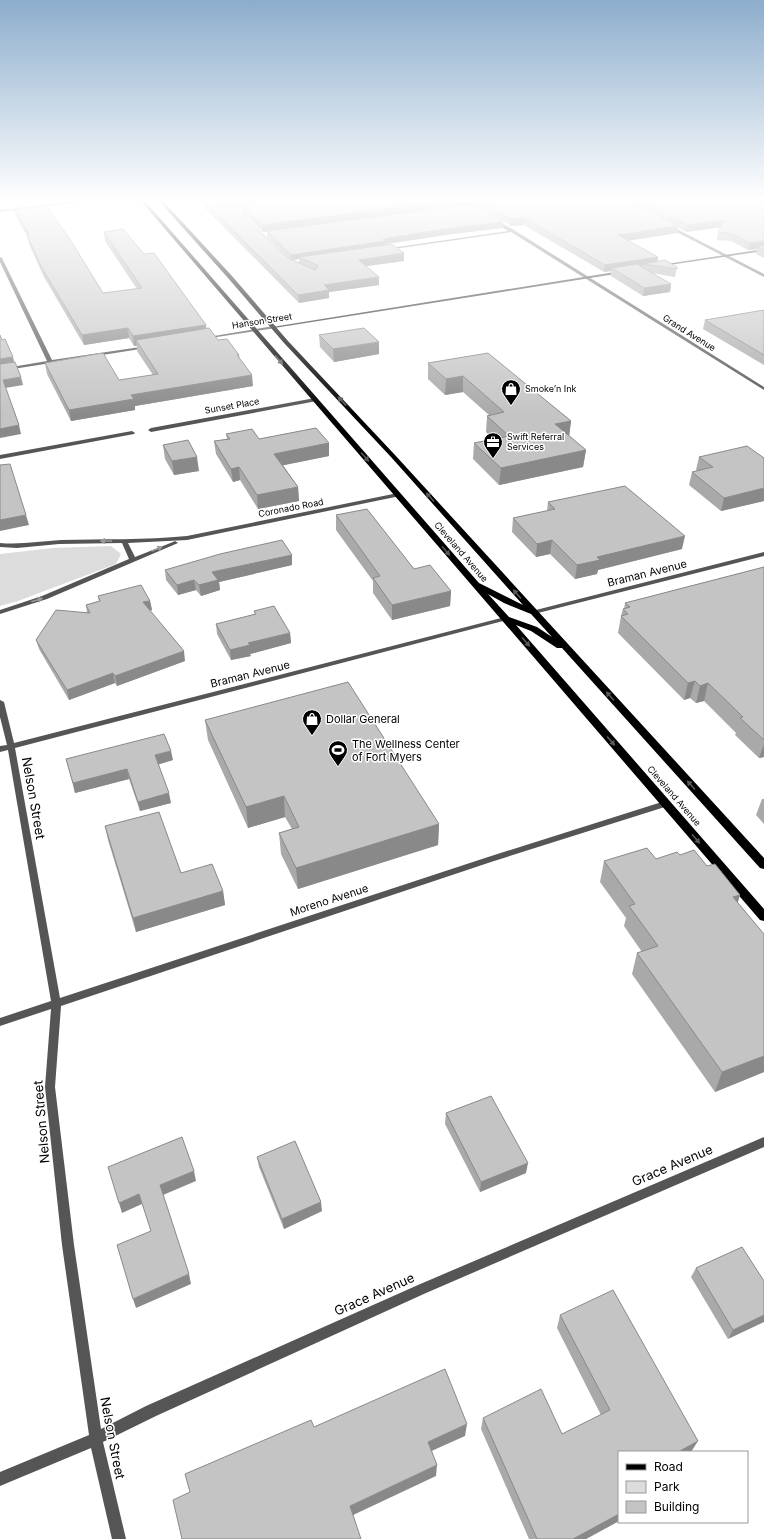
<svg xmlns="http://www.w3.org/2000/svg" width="764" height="1539" font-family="Inter,sans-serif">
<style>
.green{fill:#dcdcdc}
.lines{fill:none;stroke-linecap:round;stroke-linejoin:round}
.street{fill:#555;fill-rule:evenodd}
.secondary{fill:#222;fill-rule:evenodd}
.primary{fill:#000;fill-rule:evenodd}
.wall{fill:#a9a9a9;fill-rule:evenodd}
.shaded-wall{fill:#898989}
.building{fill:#c4c4c4;stroke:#898989}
.oneway{fill:#595959}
.oneway2{fill:#999}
.labels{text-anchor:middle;stroke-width:3;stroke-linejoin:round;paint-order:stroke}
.far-street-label{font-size:9px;fill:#000;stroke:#fff}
.far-poi-label{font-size:9px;fill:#000;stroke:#fff;text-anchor:start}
.street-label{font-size:11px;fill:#000;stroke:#fff}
.poi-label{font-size:11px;fill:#000;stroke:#fff;text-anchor:start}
.near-street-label{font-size:13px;fill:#000;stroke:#fff}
</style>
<rect width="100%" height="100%" fill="#fff"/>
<polygon class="green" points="111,546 121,554 116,564 18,601 0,606 0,554 53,548"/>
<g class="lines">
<g class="street">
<polygon points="83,200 94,200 0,212 0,210"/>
<polygon points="461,200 466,200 481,210 478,211"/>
<polygon points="494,219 514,230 764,387 764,390 511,232 386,250 384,249 508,231 493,221"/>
<polygon points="667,225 669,225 764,274 764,277 667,227"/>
<polygon points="0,257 2,258 52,360 147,346 149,347 147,348 0,371 0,369 47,361 0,262"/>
<polygon points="274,326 276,326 276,328 204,339 202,338"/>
<polygon points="315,398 317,399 317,401 151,432 148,430 151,428"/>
<polygon points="132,431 135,433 134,434 0,459 0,455"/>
<path d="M398,493l2,1v2l-213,44 -59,3 7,14 38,-15 2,-1 3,2 -131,56 -47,15v-4l42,-14 87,-37 -7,-16 -63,1 -42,4 -17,-1v-4c21,2 41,-2 61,-3 42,-1 84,0 126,-4z"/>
<polygon points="764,552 764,556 534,614 531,612 532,611"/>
<polygon points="505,617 508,619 507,620 15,748 60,998 485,858 665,801 669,804 668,806 491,862 61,1006 55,1087 74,1245 101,1429 146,1406 418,1285 764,1137 764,1147 426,1293 156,1416 103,1442 126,1539 112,1539 91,1448 0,1486 0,1472 89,1435 62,1245 45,1087 51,1009 0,1026 0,1018 51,1001 8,750 0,752 0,746 7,745 0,717 0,700 4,702 14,743"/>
</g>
<g class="secondary">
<polygon points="764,249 764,251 662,266 660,265"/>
<polygon points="621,271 622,273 274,328 272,327"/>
</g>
<path class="primary" d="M140,200h4l335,383 44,22 -132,-148 -107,-114 -56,-65 -70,-78h4l70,76 56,65 107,114 369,403v11l-4,-1 -198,-220h-5l-26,-17 -15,-6 248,284v12l-4,-1zM488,594l16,9 27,11 21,23 -15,-10 -28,-10z"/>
</g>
<g class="wall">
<path d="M197,200h270v5l36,17 -1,6 -50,6 -66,10v1l18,16 -38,5 13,19 -50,7v6l-30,5zM236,208h5v4l22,20h4v5l23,22 -2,-1zM299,259v4l-6,-3z"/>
<polygon points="469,200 764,200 764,258 756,254 757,249 748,250 731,241 717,240 718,232 721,227 686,232 678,228 677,233 628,241 658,257 657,261 677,267 675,277 652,273 671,284 670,292 643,296 611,276 611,271 604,272 524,225 511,226"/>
<polygon points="14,209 103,293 137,289 105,241 104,232 144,254 206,325 206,329 218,340 239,355 240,359 253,386 135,406 135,410 71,421 47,374 45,363 119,380 153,375 137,351 137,346 134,346 129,338 84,345 44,277 29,244 27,236 16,217"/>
<polygon points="764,310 764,365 703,329 705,320"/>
<polygon points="319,335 379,354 334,362 320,347"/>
<polygon points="488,353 571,421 569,436 586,450 583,467 499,485 473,459 474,443 493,439 486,432 487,416 489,415 463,392 445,395 428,379 428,363"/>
<polygon points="226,434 259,439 329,443 329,456 283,465 298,487 299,501 258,509 240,480 233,482 216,454 214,441 227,439"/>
<polygon points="163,445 199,471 174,475 165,459"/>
<polygon points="699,457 764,501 721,511 689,485 692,472 698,471 696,470"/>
<polygon points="548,502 682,549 598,570 597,574 575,579 550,554 536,557 512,532 513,518 547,511"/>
<polygon points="336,515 414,569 451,591 450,606 392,620 373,593 373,581 336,530"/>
<polygon points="292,555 292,565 219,582 220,590 201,596 196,590 178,595 166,580 165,570"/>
<polygon points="764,567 764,757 759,758 735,735 736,733 704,701 696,703 690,698 684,700 618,633 621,616 623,609 624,609 625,603"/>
<polygon points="98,596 150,601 152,610 150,611 185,661 117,686 115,683 69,700 39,649 36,640 87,613 86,605 99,601"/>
<polygon points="254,611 290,633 291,643 250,654 251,656 231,660 217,634 216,624 255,614"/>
<polygon points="205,720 439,824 438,845 298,889 281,854 279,833 292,829 285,817 248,828 208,740"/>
<polygon points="66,759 173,760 158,764 171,803 140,811 129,779 75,793"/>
<polygon points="762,799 764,799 764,824 756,815"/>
<polygon points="105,826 181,873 223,891 225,905 136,932 108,840"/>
<polygon points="680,855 707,866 740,895 738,902 764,1072 715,1092 632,974 637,953 642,952 624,926 626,918 600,882 604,861 656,859"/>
<polygon points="446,1113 526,1173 480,1192 445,1124"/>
<polygon points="257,1157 322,1211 284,1229 259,1167"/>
<polygon points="696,1268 764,1281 728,1339 691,1277"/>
<polygon points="560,1315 691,1452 619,1452 619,1521 586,1539 529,1539 481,1429 483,1418 562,1434 601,1415 557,1328"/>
</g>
<g class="shaded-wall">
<polygon points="245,200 295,200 241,205 241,208 222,210 221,203"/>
<polygon points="454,200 467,200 467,205 263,232 262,225"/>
<polygon points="524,218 524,225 511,226 511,219"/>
<polygon points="725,220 723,227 686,232 688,225"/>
<polygon points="503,222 502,228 452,234 386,244 386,247 299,257 299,259 292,260 291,255 383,239 452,228"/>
<polygon points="678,226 677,233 617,242 618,235"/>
<polygon points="764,241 764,248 757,247 757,249 748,250 750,243"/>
<polygon points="404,253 404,261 359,267 359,260"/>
<polygon points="658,257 657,264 643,264 642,266 615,270 612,268 611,271 604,272 605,265"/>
<polygon points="379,277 379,285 329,292 329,298 299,303 298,295 324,285"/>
<polygon points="671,284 670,292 643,296 644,288"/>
<polygon points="206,325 207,335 136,340 137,346 134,346 133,336"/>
<polygon points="128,328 129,338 84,345 82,335"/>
<polygon points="379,342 379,354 334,362 333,349"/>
<polygon points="13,357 15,365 0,367 0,359"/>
<polygon points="252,375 253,386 135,406 135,410 71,421 69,410 131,395"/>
<polygon points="463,376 463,392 445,395 446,379"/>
<polygon points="21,377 23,385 5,388 3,380"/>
<polygon points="571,421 569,437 555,424"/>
<polygon points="19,425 21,434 0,438 0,429"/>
<polygon points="329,443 329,456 275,467 274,454"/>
<polygon points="586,450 583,467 499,485 501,468"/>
<polygon points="197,457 199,471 174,475 172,461"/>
<polygon points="239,467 240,480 233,482 231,469"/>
<polygon points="298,487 299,501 258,509 257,495"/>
<polygon points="764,488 764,501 721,511 724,498"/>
<polygon points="26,515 29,525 0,531 0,520"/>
<polygon points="685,536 682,549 598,570 597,574 575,579 577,565 597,557"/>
<polygon points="552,540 550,554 536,557 537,544"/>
<polygon points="292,555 292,565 219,582 220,590 201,596 199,585 212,572"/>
<polygon points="194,580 196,590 178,595 177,585"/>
<polygon points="451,591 450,606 392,620 392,605"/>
<polygon points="150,601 152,610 145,612 143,602"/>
<polygon points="290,633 291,643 250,654 251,656 231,660 230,650 248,643"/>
<polygon points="184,651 185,661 117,686 115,676"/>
<polygon points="113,673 115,683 69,700 67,690"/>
<polygon points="695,681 690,698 684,700 688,683"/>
<polygon points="708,683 704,701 696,703 700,686"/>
<polygon points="764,744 764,757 759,758"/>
<polygon points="171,751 173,760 157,765 155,755"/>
<polygon points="127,769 129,779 75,793 73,783"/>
<polygon points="169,793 171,803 140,811 138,802"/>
<polygon points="284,796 285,817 248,828 246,807"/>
<polygon points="439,824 438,845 298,889 296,868"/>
<polygon points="223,891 225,905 136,932 133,918"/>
<polygon points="740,895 733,915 733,897"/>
<polygon points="764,1056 764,1072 715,1092 722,1072"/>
<polygon points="528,1163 526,1173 480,1192 481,1182"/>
<polygon points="194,1171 196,1181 163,1195 160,1185"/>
<polygon points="139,1194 142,1204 122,1213 119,1203"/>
<polygon points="321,1202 322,1211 284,1229 282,1219"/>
<polygon points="189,1274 191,1284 136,1308 133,1299"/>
<polygon points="764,1315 764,1322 728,1339 733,1330"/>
<polygon points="467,1424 465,1436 427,1453 428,1442"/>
<polygon points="698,1441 691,1452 678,1452"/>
<polygon points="437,1465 436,1476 351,1516 350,1506"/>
<polygon points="619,1514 619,1521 586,1539 573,1539"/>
</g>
<g class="building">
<polygon points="203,200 245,200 221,203 224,207 233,206 288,258 315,270 318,267 317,265 299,257 392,244 404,253 359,260 379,277 324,285 329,290 298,295"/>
<polygon points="279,200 454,200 262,225 241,205"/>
<polygon points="480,200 628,200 678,226 618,235 658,257 605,265 524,218 511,219"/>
<polygon points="638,200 764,200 764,241 750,243 733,234 718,232 725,220 688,225"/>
<polygon points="473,204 503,222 452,228 383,239 386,241 291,255 267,231"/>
<polygon points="46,206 68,236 103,293 142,288 104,232 123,229 144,254 154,253 206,325 133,336 128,328 82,335 42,268 27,235 29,234 14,209"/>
<polygon points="764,245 764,250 757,247"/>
<polygon points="665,260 677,267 677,269 643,264"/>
<polygon points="637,264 671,284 644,288 612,268"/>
<polygon points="764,310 764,355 705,320"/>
<polygon points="209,328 218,340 227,339 239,355 237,355 252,375 131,395 134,399 69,410 45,363 103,353 119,380 158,374 136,340"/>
<polygon points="364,328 379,342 333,349 319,335"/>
<polygon points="0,335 2,340 5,339 13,357 0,359"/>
<polygon points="488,353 571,421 555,424 586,450 501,468 474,443 509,436 487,416 504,412 463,376 446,379 428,363"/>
<polygon points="15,362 21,377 3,380 19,425 0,429 0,364"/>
<polygon points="316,428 329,443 274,454 298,487 257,495 239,467 231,469 214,441 230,439 226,434 252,429 259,439"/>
<polygon points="188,440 197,457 172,461 163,445"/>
<polygon points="747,446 764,458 764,488 724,498 692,472 713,467 699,457"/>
<polygon points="10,464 26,515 0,520 0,465"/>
<polygon points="625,486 685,536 597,557 600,560 577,565 552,540 537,544 513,518 555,509 548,502"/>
<polygon points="367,509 414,569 430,565 451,591 392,605 373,578 380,576 336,515"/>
<polygon points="282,540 292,555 212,572 218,580 199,585 194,580 177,585 165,570 220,554"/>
<polygon points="764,567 764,740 740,718 743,717 708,683 700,686 695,681 688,683 621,616 628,614 623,609 630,607 625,603"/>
<polygon points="141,585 150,601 143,602 184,651 115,676 113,673 67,690 36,640 56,610 90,613 86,605 100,601 98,596"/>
<polygon points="274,606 290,633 248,643 250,645 230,650 216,624 256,614 254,611"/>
<polygon points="348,682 439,824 296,868 279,833 299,827 284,796 246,807 205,720"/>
<polygon points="164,734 171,751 155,755 169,793 138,802 127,769 73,783 66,759"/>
<polygon points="159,812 181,873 212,864 223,891 133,918 105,826"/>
<polygon points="647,848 656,859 677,852 680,855 694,850 707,866 715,864 740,895 733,897 764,934 764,1056 722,1072 637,953 658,946 629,906 635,904 604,861"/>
<polygon points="491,1096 528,1163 481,1182 446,1113"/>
<polygon points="182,1137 194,1171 160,1185 189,1274 133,1299 117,1245 151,1231 139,1194 119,1203 108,1167"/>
<polygon points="295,1141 321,1202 282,1219 257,1157"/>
<polygon points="742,1247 764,1281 764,1315 733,1330 696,1268"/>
<polygon points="613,1290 698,1441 678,1452 619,1452 619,1514 573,1539 537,1539 483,1418 541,1389 562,1434 610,1410 560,1315"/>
<polygon points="445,1369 467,1424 428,1442 437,1465 350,1506 361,1539 182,1539 173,1500 190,1492 185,1474 311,1420 314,1427"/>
</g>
<defs><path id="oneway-solid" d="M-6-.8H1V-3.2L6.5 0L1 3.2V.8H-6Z"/></defs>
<g class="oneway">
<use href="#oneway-solid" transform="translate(279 360) rotate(49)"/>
<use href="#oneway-solid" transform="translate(342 401) rotate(-133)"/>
<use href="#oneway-solid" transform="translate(365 457) rotate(49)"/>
<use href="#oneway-solid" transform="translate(430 497) rotate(-132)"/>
<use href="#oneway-solid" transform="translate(446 551) rotate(49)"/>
<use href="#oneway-solid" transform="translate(517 594) rotate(-132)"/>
<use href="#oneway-solid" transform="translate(526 642) rotate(49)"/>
<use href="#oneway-solid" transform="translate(610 696) rotate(-132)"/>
<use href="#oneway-solid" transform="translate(611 741) rotate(49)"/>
<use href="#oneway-solid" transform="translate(691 785) rotate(-132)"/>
<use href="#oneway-solid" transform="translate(696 839) rotate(49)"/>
</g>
<g class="oneway2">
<use href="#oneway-solid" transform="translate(106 541) rotate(-180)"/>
<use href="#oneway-solid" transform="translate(157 549) rotate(-22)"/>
<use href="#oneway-solid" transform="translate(37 600) rotate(-18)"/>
</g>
<linearGradient id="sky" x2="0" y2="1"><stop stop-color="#8cadcc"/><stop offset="0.48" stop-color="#fff"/><stop offset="1" stop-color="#fff" stop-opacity="0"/></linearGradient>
<rect width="764" height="416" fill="url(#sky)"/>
<defs>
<g id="shop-pin" transform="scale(1)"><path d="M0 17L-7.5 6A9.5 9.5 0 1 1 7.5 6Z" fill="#000" stroke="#fff"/><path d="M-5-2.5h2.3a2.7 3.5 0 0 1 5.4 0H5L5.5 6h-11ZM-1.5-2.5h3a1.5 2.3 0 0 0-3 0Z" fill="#fff"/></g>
<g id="office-pin" transform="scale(1)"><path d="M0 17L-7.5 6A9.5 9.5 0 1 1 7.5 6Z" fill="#000" stroke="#fff"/><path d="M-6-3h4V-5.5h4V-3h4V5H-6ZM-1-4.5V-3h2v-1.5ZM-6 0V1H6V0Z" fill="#fff"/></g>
<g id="stadium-pin" transform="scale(1)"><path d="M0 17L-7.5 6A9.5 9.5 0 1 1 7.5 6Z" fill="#000" stroke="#fff"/><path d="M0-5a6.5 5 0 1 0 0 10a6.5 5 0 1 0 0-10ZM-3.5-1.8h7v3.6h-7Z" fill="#fff"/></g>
</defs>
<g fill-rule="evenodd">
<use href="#shop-pin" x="511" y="389"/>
<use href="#office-pin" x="493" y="442"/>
<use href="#shop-pin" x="312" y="719"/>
<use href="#stadium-pin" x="338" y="750"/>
</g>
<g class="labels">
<g class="far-street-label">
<text transform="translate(262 321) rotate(-9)" y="3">Hanson Street</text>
<text transform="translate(689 333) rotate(32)" y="3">Grand Avenue</text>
<text transform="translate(232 406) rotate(-10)" y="3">Sunset Place</text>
<text transform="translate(291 508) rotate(-11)" y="3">Coronado Road</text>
<text transform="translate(461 552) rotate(49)" y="3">Cleveland Avenue</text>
<text transform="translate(674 796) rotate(49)" y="3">Cleveland Avenue</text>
</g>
<g class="far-poi-label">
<text x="525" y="392">Smoke’n Ink</text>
<text x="507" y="440">Swift Referral<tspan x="507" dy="10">Services</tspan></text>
</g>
<g class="street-label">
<text transform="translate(647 573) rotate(-14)" y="4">Braman Avenue</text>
<text transform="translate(250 674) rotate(-14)" y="4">Braman Avenue</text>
<text transform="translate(329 900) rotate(-18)" y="4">Moreno Avenue</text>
</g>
<g class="poi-label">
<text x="326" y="723">Dollar General</text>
<text x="352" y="748">The Wellness Center<tspan x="352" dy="13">of Fort Myers</tspan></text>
</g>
<g class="near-street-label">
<text transform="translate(34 798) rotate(80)" y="5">Nelson Street</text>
<text transform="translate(41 1122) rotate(-95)" y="5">Nelson Street</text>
<text transform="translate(672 1165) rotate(-23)" y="5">Grace Avenue</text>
<text transform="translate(374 1294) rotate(-24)" y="5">Grace Avenue</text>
<text transform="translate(113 1438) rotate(79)" y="5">Nelson Street</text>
</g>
</g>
<rect x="618" y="1451" width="130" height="72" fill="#ffffff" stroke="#999999"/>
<rect x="626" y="1464" width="20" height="6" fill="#000000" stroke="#999999"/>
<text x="654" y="1471" font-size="12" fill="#000000">Road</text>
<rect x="626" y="1481" width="20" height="12" fill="#dcdcdc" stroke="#999999"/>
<text x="654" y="1491" font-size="12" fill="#000000">Park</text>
<rect x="626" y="1501" width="20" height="12" fill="#c4c4c4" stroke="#999999"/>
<text x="654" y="1511" font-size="12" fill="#000000">Building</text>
</svg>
